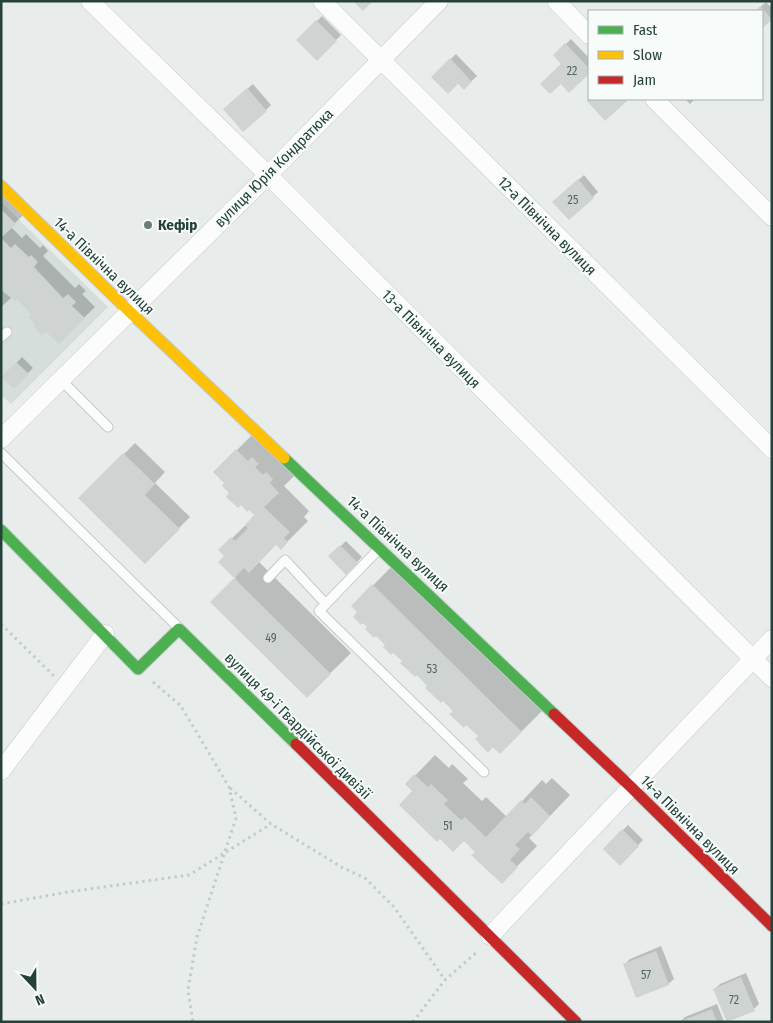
<svg xmlns="http://www.w3.org/2000/svg" width="773" height="1023" font-family="'Fira Sans Condensed',sans-serif">
<style>
.built{fill:#d6dedb}
.shadow{fill:#0003}
.building{fill:#cfd4d2}
.lines{fill:none;stroke-linecap:round;stroke-linejoin:round}
.lane-casing{stroke:#c5cac8;stroke-width:11}
.street-casing{stroke:#c5cac8;stroke-width:19}
.fast-casing{stroke:#c3cbc8;stroke-width:13}
.slow-casing{stroke:#c3cbc8;stroke-width:13}
.jam-casing{stroke:#c3cbc8;stroke-width:13}
.path{stroke:#c3ccca;stroke-width:3;stroke-dasharray:2.5 4;stroke-linecap:butt}
.lane{stroke:#fcfcfc;stroke-width:9}
.street{stroke:#fcfcfc;stroke-width:18}
.fast{stroke:#4caf50;stroke-width:11}
.slow{stroke:#ffc107;stroke-width:11}
.jam{stroke:#c62828;stroke-width:11}
.poi-dot{fill:#697e78;stroke:#f7fbf9;stroke-width:2}
.labels{text-anchor:middle;stroke-width:4;stroke-linejoin:round;paint-order:stroke}
.number-label{font-size:12px;fill:#506761}
.street-label{font-size:15px;fill:#24423a;stroke:#f7fbf9}
.poi-label{font-size:15px;font-weight:bold;fill:#24423a;stroke:#f7fbf9;text-anchor:start}
</style>
<rect width="100%" height="100%" fill="#e8edeb"/>
<polygon class="built" points="1,202 108,307 11,404 1,395"/>
<g class="shadow">
<polygon points="766,2 772,8 772,19 762,28 762,11 756,11"/>
<polygon points="322,16 341,35 317,59 298,40"/>
<polygon points="571,39 589,58 589,72 569,91 563,64 555,55"/>
<polygon points="456,54 477,76 464,88 458,82 432,77"/>
<polygon points="253,84 271,105 266,110 230,104"/>
<polygon points="685,99 695,99 690,104"/>
<polygon points="584,175 598,192 569,219 559,197"/>
<polygon points="1,195 26,212 11,227 22,238 26,234 40,248 43,245 48,251 43,256 75,288 79,284 86,291 82,294 95,307 59,342 37,324 33,314 17,298 12,297 1,307"/>
<polygon points="22,357 33,368 14,387 3,377"/>
<polygon points="257,430 299,471 284,486 309,511 304,517 308,521 281,548 276,544 258,561 351,653 307,696 212,602 236,578 220,562 226,556 220,550 256,515 231,493 226,483 215,472"/>
<polygon points="135,443 165,472 155,483 190,517 145,562 80,498"/>
<polygon points="346,541 362,557 346,573 330,556"/>
<polygon points="393,565 542,711 500,753 479,736 369,627 359,612 353,606"/>
<polygon points="435,755 449,768 452,764 468,779 463,783 482,801 486,797 507,817 542,780 546,784 552,778 570,795 529,838 537,846 502,882 476,852 407,784"/>
<polygon points="628,825 643,840 620,864 604,849"/>
<polygon points="661,946 674,979 668,984 625,964 630,959"/>
<polygon points="746,973 759,1004 754,1009 715,989 720,984"/>
<polygon points="717,1004 724,1022 680,1022 685,1017"/>
</g>
<g class="building">
<polygon points="353,1 373,1 363,11"/>
<polygon points="760,6 772,19 762,29 762,11 755,11"/>
<polygon points="316,20 337,41 317,61 296,40"/>
<polygon points="565,43 589,68 589,74 569,93 561,84 550,94 540,84 561,64 553,55"/>
<polygon points="450,58 472,82 464,90 458,84 448,94 431,77"/>
<polygon points="247,88 267,111 243,132 223,109"/>
<polygon points="590,99 626,99 628,100 605,121 587,101"/>
<polygon points="578,179 594,198 569,220 552,202"/>
<polygon points="1,209 16,224 1,238 11,248 15,244 29,257 31,255 38,262 34,267 63,298 68,294 76,302 72,306 85,318 59,344 46,332 42,335 33,326 35,324 28,317 31,314 17,299 15,301 1,290"/>
<polygon points="16,362 29,374 14,389 1,377"/>
<polygon points="236,449 248,461 252,457 259,464 255,467 263,475 266,472 273,479 270,483 279,493 264,507 290,532 284,538 288,542 281,550 276,545 249,573 244,568 234,578 218,562 224,556 218,550 231,537 235,541 248,528 245,525 254,515 249,510 247,512 241,505 238,508 226,497 229,493 222,486 224,483 213,472"/>
<polygon points="123,453 155,484 145,495 180,529 145,564 78,498"/>
<polygon points="340,545 358,563 346,575 328,556"/>
<polygon points="234,578 331,674 307,698 210,602"/>
<polygon points="372,584 522,732 500,754 493,747 488,753 475,739 478,736 466,725 464,728 449,714 453,711 443,701 441,703 425,688 427,686 417,675 415,677 400,663 402,661 393,653 391,655 383,647 385,645 376,636 374,638 365,629 367,627 363,623 361,625 353,617 357,612 351,606"/>
<polygon points="414,774 428,787 431,784 448,800 444,804 461,820 465,817 486,837 521,800 525,804 531,797 550,816 532,836 528,832 515,845 520,849 510,860 518,867 502,884 471,855 475,852 464,841 453,852 440,839 437,842 399,805 412,791 405,784"/>
<polygon points="622,829 639,846 620,866 603,849"/>
<polygon points="656,951 669,985 636,998 623,964"/>
<polygon points="741,977 755,1011 727,1022 713,989"/>
<polygon points="712,1009 717,1022 679,1022"/>
</g>
<g class="lines">
<g class="lane-casing">
<g id="lane">
<polyline points="1,337 7,332"/>
<polyline points="61,380 108,427"/>
<polyline points="1,453 179,628"/>
<polyline points="378,550 319,611 484,772"/>
<polyline points="268,578 285,560 326,604"/>
</g>
</g>
<g class="street-casing">
<g id="street">
<polyline points="90,1 268,175 772,678"/>
<polyline points="322,1 772,449"/>
<polyline points="556,1 589,35"/>
<polyline points="654,99 772,217"/>
<polyline points="1,439 268,175 439,1"/>
<polyline points="1,771 105,634"/>
<polyline points="490,936 772,639"/>
</g>
</g>
<g class="fast-casing">
<g id="fast">
<polyline points="284,458 554,714"/>
<polyline points="1,530 138,669 179,629 296,744"/>
</g>
</g>
<g class="slow-casing">
<polyline id="slow" points="1,186 130,312 284,458"/>
</g>
<g class="jam-casing">
<g id="jam">
<polyline points="554,714 631,787 772,926"/>
<polyline points="296,744 576,1022"/>
</g>
</g>
<g class="path">
<polyline points="1,624 54,676"/>
<polyline points="153,682 181,706 229,787 236,818 197,937 188,990 193,1022"/>
<polyline points="230,788 271,824 343,868 365,878 394,907 445,980"/>
<polyline points="1,904 68,892 189,875 271,824"/>
<polyline points="413,1022 445,980 477,952"/>
</g>
<use href="#lane" class="lane"/>
<use href="#street" class="street"/>
<use href="#fast" class="fast"/>
<use href="#slow" class="slow"/>
<use href="#jam" class="jam"/>
</g>
<circle class="poi-dot" cx="148" cy="225" r="5"/>
<g class="labels">
<g class="number-label">
<text x="572" y="75">22</text>
<text x="573" y="204">25</text>
<text x="271" y="642">49</text>
<text x="432" y="673">53</text>
<text x="448" y="830">51</text>
<text x="646" y="979">57</text>
<text x="734" y="1004">72</text>
</g>
<g class="street-label">
<text transform="translate(274 168) rotate(-45)" y="5">вулиця Юрія Кондратюка</text>
<text transform="translate(547 226) rotate(45)" y="5">12-а Північна вулиця</text>
<text transform="translate(104 266) rotate(44)" y="5">14-а Північна вулиця</text>
<text transform="translate(431 339) rotate(45)" y="5">13-а Північна вулиця</text>
<text transform="translate(398 544) rotate(43)" y="5">14-а Північна вулиця</text>
<text transform="translate(298 726) rotate(45)" y="5">вулиця 49-ї Гвардійської дивізії</text>
<text transform="translate(690 825) rotate(45)" y="5">14-а Північна вулиця</text>
</g>
<g class="poi-label">
<text x="158" y="230">Кефір</text>
</g>
</g>
<rect width="773" height="1023" fill="none" stroke="#24423a" stroke-width="5"/>
<rect x="588" y="10" width="175" height="90" fill="#f7fbf9" stroke="#a3b1ad"/>
<rect x="598" y="26" width="25" height="8" fill="#4caf50" stroke="#a3b1ad"/>
<text x="633" y="35" font-size="15" fill="#24423a">Fast</text>
<rect x="598" y="51" width="25" height="8" fill="#ffc107" stroke="#a3b1ad"/>
<text x="633" y="60" font-size="15" fill="#24423a">Slow</text>
<rect x="598" y="76" width="25" height="8" fill="#c62828" stroke="#a3b1ad"/>
<text x="633" y="85" font-size="15" fill="#24423a">Jam</text>
<g transform="translate(35 988) rotate(158)" stroke="#f7fbf9" stroke-width="4" paint-order="stroke">
<path d="M0-4L9 19L0 12L-9 19Z" fill="#24423a"/>
<text y="-8" font-size="14" font-weight="bold" text-anchor="middle" fill="#24423a">N</text>
</g>
</svg>
